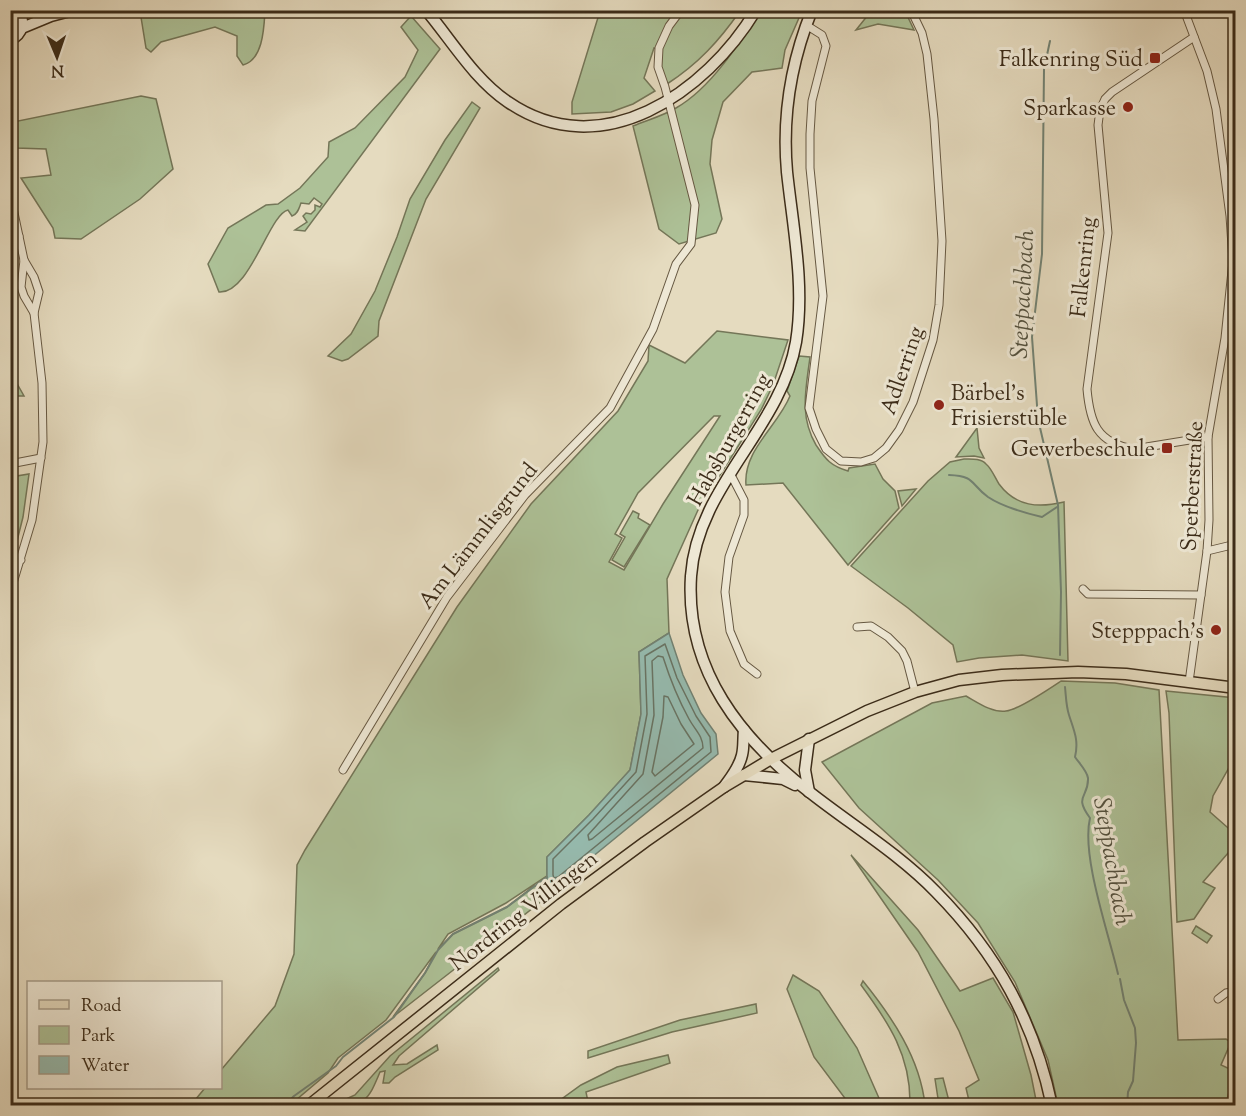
<svg xmlns="http://www.w3.org/2000/svg" width="1246" height="1116" font-family="'Sorts Mill Goudy',serif">
<style>
.green{fill:#adc197;stroke:#747658;stroke-width:1.5;fill-rule:evenodd}
.water{fill:#96bbaf;stroke:#728273;stroke-width:1.5}
.lines{fill:none;stroke-linecap:round;stroke-linejoin:round}
.shore{stroke:#697464;stroke-width:1.5}
.stream{stroke:#728273;stroke-width:2}
.street-casing{stroke:#665842;stroke-width:9}
.secondary-casing{stroke:#3c2c19;stroke-width:13}
.primary-casing{stroke:#3c2c19;stroke-width:13}
.street{stroke:#eee8d5;stroke-width:7}
.secondary{stroke:#eee8d5;stroke-width:10}
.primary{stroke:#e5dbbf;stroke-width:10}
.poi-dot{fill:#8f2418;stroke:#eee8d5;stroke-width:2}
.labels{text-anchor:middle;stroke-width:6;stroke-linejoin:round;paint-order:stroke}
.poi-label{font-size:22px;fill:#3c2c19;stroke:#eee8d5;text-anchor:end}
.street-label{font-size:22px;fill:#3c2c19;stroke:#eee8d5}
.water-label{font-size:24px;font-style:italic;fill:#52503e;stroke:#eee8d5}
</style>
<rect width="100%" height="100%" fill="#e5dbbf"/>
<filter id="stains"><feTurbulence type="fractalNoise" baseFrequency=".00333" numOctaves="4"/><feColorMatrix values="0 0 0 0 .2 0 0 0 0 .09 0 0 0 0 .02 0 0 0 .5 -.17"/></filter>
<radialGradient id="worn" r=".72"><stop offset=".6" stop-color="#630" stop-opacity="0"/><stop offset="1" stop-color="#630" stop-opacity=".3"/></radialGradient>
<g class="green">
<polygon points="872,10 905,11 914,30 878,24 856,30"/>
<path d="M140,11v-1l125,1c-1,17 -2,49 -22,54l-6,-9v-20l-22,-9 -54,15 -10,10 -5,-4z"/>
<path d="M600,11h140c-21,30 -42,53 -73,73l-6,-17v-17l-7,-2 -10,30 11,13 -22,13 -22,8 -39,2v-12z"/>
<path d="M759,11h43l-17,39 -3,18 -30,4 -29,30 -11,38 -2,24 12,55 -6,14 -37,11 -20,-15 -26,-103c14,-6 30,-10 43,-18 35,-20 63,-64 83,-97z"/>
<path d="M411,16l29,33 -135,182 -10,-1 12,-8 -4,-6 3,-3 5,1 4,-4v-5l5,2 2,-3 -8,-6 -5,6 -8,-1c-2,5 -3,11 -9,13l-4,-6c-19,4 -38,84 -69,82l-11,-28 20,-36 38,-23 12,-1 22,-16 28,-31 1,-15 26,-14 50,-51 13,-27 -17,-23z"/>
<polygon points="141,96 156,99 173,169 140,199 81,239 55,238 53,228 21,178 51,175 46,149 16,148 13,122"/>
<polygon points="472,102 480,108 426,199 379,321 378,336 348,359 342,361 328,356 351,334 375,291 397,237 410,199 445,140"/>
<path d="M717,331l71,9 -15,45 -12,25 -63,100 -31,69 2,54 -30,19 2,62 -11,56 -41,45 -42,42v19l-41,27 -58,31 -10,15 15,-15 54,-27 27,-21h5l3,15 -149,116 32,-44 11,-21 -50,68 -48,38 -10,15 -38,32 -100,1 15,-18h15l1,-18 54,-64 19,-52 3,-89 8,-15 152,-243 74,-103 87,-93 30,-50 1,-16 36,18zM714,416h6l-57,88 -39,66 -15,-8 13,-24 -7,-4 23,-41z"/>
<path d="M799,356l11,1c-4,32 -11,59 6,88 10,15 15,21 32,26l1,-3 26,-4 8,15 12,12 4,17 -51,57 -65,-82 -37,2c-3,-35 32,-59 44,-89l-3,-5z"/>
<polygon points="11,373 24,396 11,396"/>
<polygon points="977,428 979,448 984,458 974,456 956,457"/>
<path d="M964,459c7,0 17,-1 22,5 6,5 9,14 13,20 17,23 40,24 65,18l4,159 -46,-6 -43,3 -22,4 -4,-17 -45,-37 -57,-42 77,-85 22,-19z"/>
<polygon points="29,474 23,517 14,553 11,553 11,477"/>
<polygon points="916,489 902,506 898,491"/>
<polygon points="633,511 639,514 638,518 650,525 624,567 612,560 625,537 620,534"/>
<path d="M1061,681l54,2 44,7 19,350 48,-1 5,3 -10,23 13,6 -8,33 3,1h-171l-10,-45 -33,-78 -37,-59 -40,-43 -79,-72 -37,-46 110,-59 34,-7c11,6 26,17 40,15 12,-1 43,-22 55,-30z"/>
<polygon points="1166,691 1236,698 1235,757 1213,796 1210,812 1235,834 1235,845 1203,882 1215,888 1194,919 1177,922 1169,713"/>
<polygon points="851,855 918,930 960,991 993,978 1013,1012 1031,1075 1037,1105 970,1105 966,1088 979,1080 959,1031 918,952"/>
<polygon points="1196,926 1212,936 1207,943 1192,933"/>
<path d="M498,968l1,2 -100,86 -6,9 14,-1 30,-19 1,5 -43,27 -6,6h-6l2,-12 -5,1c-12,29 -15,34 -47,33l22,-10 35,-39z"/>
<polygon points="793,975 819,991 857,1048 882,1105 850,1105 814,1057 787,989"/>
<path d="M863,981c29,36 57,77 62,124h-15c1,-49 -21,-82 -49,-120z"/>
<polygon points="756,1004 757,1013 672,1032 588,1058 588,1051 680,1020"/>
<polygon points="668,1055 670,1063 586,1092 588,1102 577,1105 567,1105 563,1098 581,1085 617,1067"/>
<polygon points="943,1078 950,1105 939,1105 935,1079"/>
</g>
<polygon class="water" points="669,633 683,675 701,713 716,734 718,754 547,894 547,857 589,815 630,770 641,714 639,652"/>
<g class="lines">
<g class="shore">
<polygon points="665,644 677,678 696,716 710,737 711,752 558,877 554,878 553,875 553,859 593,819 636,772 647,714 645,656"/>
<path d="M658,656l5,1c7,22 15,42 26,62 6,11 14,17 14,29l-111,91 -3,1 -1,-5 55,-61 11,-59 -2,-54z"/>
<polygon points="664,696 668,697 681,724 694,744 655,776 652,772 663,717"/>
</g>
<g class="stream">
<polyline points="1050,41 1044,69 1042,254 1032,337 1038,419 1058,505 1061,592 1060,655"/>
<path d="M949,475c27,1 21,9 39,22 15,10 37,16 54,20l15,-10"/>
<path d="M1065,687c1,9 1,19 4,28 5,16 10,25 6,42 4,6 12,14 13,21 1,20 -15,17 2,40 -9,38 19,116 28,156"/>
<polyline points="1120,979 1124,1000 1135,1028 1136,1043 1133,1081 1128,1092 1127,1106"/>
<polyline points="284,1106 294,1096 336,1066 343,1057 394,1017 425,973 438,950 453,934 507,907 547,877"/>
</g>
<g class="street-casing">
<g id="street">
<polyline points="1184,10 1207,71 1216,109 1230,216 1233,261 1225,338 1208,437 1209,520 1207,551 1189,682"/>
<polyline points="806,25 822,35 826,46 812,101 810,134 810,168 823,296 809,408 816,429 826,449 841,461 861,462 874,458 886,448 899,430 913,402 933,340 939,305 942,241 934,119 927,54 922,33 911,10"/>
<path d="M1194,37l-82,55 -7,7 -5,11 -2,15 10,108 -21,156c3,34 10,54 47,60l74,-12"/>
<polyline points="10,194 24,260 21,287 24,296 34,313"/>
<polyline points="10,240 19,236"/>
<polyline points="10,464 41,458"/>
<polyline points="730,473 744,500 744,515 729,557 725,592 730,631 744,664 757,674"/>
<polyline points="1207,551 1236,544"/>
<polyline points="10,562 21,560"/>
<polyline points="1083,589 1088,594 1201,595"/>
<polyline points="10,593 32,520 43,442 42,383 34,313 39,292 34,277 24,260"/>
<polyline points="857,627 871,626 888,637 902,651 907,661 915,692"/>
<polyline points="343,770 447,597 525,495 610,408 653,329 676,264 691,244 695,205 665,87 658,67 659,48 669,26 681,10"/>
<polyline points="1218,999 1226,993 1236,991"/>
</g>
</g>
<g class="secondary-casing">
<g id="secondary">
<path d="M426,10c26,31 48,69 82,92 93,64 198,-9 248,-92"/>
<path d="M812,10c-21,52 -30,106 -25,162 6,56 18,114 9,170 -15,87 -99,144 -105,234 -6,94 50,164 121,218 41,32 87,60 124,98 61,62 98,129 116,214"/>
<polyline points="22,28 51,16 74,10"/>
<path d="M10,40c13,-6 16,-19 7,-30"/>
<polyline points="809,739 805,770 809,792"/>
<polyline points="744,775 783,779 795,785"/>
<path d="M724,787c7,-10 15,-19 18,-32 2,-8 1,-16 2,-25"/>
</g>
</g>
<g class="primary-casing">
<polyline id="primary" points="308,1106 561,904 645,842 724,787 771,759 867,711 915,692 959,680 1002,675 1078,672 1126,674 1236,688"/>
</g>
<use href="#street" class="street"/>
<use href="#secondary" class="secondary"/>
<use href="#primary" class="primary"/>
</g>
<g class="poi-dot">
<rect x="1149" y="52" width="12" height="12" rx="3"/>
<circle cx="1128" cy="107" r="6"/>
<circle cx="939" cy="405" r="6"/>
<rect x="1161" y="442" width="12" height="12" rx="3"/>
<circle cx="1216" cy="630" r="6"/>
</g>
<g class="labels">
<g class="poi-label">
<text x="1143" y="66">Falkenring Süd</text>
<text x="1116" y="115">Sparkasse</text>
<text x="951" y="400" text-anchor="start">Bärbel's<tspan x="951" dy="25">Frisierstüble</tspan></text>
<text x="1155" y="456">Gewerbeschule</text>
<text x="1204" y="638">Stepppach's</text>
</g>
<g class="street-label">
<text transform="translate(1082 267) rotate(-84)" y="8">Falkenring</text>
<text transform="translate(901 370) rotate(-71)" y="8">Adlerring</text>
<text transform="translate(728 439) rotate(-61)" y="8">Habsburgerring</text>
<text transform="translate(1191 486) rotate(-87)" y="8">Sperberstraße</text>
<text transform="translate(477 535) rotate(-52)" y="8">Am Lämmlisgrund</text>
<text transform="translate(523 910) rotate(-38)" y="8">Nordring Villingen</text>
</g>
<g class="water-label">
<text transform="translate(1022 294) rotate(-87)" y="8">Steppachbach</text>
<text transform="translate(1113 861) rotate(80)" y="8">Steppachbach</text>
</g>
</g>
<rect width="1246" height="1116" fill="none" stroke="#e5dbbf" stroke-width="36"/>
<rect x="12" y="12" width="1222" height="1092" fill="none" stroke="#3c2c19" stroke-width="3"/>
<rect x="18" y="18" width="1210" height="1080" fill="none" stroke="#3c2c19" stroke-width="1.5"/>
<rect x="27" y="981" width="195" height="108" fill="#eee8d5" stroke="#a79d8a" stroke-width="1.5"/>
<rect x="39" y="1000" width="30" height="9" fill="#e5dbbf" stroke="#a79d8a" stroke-width="1.5"/>
<text x="81" y="1011" font-size="18" fill="#3c2c19">Road</text>
<rect x="39" y="1026" width="30" height="18" fill="#adc197" stroke="#a79d8a" stroke-width="1.5"/>
<text x="81" y="1041" font-size="18" fill="#3c2c19">Park</text>
<rect x="39" y="1056" width="30" height="18" fill="#96bbaf" stroke="#a79d8a" stroke-width="1.5"/>
<text x="81" y="1071" font-size="18" fill="#3c2c19">Water</text>
<g transform="translate(57 57) rotate(178)" stroke="#eee8d5" stroke-width="4.5" paint-order="stroke">
<path d="M0-4.5L10 22L0 15L-10 22Z" fill="#3c2c19"/>
<text y="-9" font-size="16" font-weight="bold" text-anchor="middle" fill="#3c2c19">N</text>
</g>
<rect width="100%" height="100%" filter="url(#stains)"/>
<rect width="100%" height="100%" fill="url(#worn)"/>
</svg>
